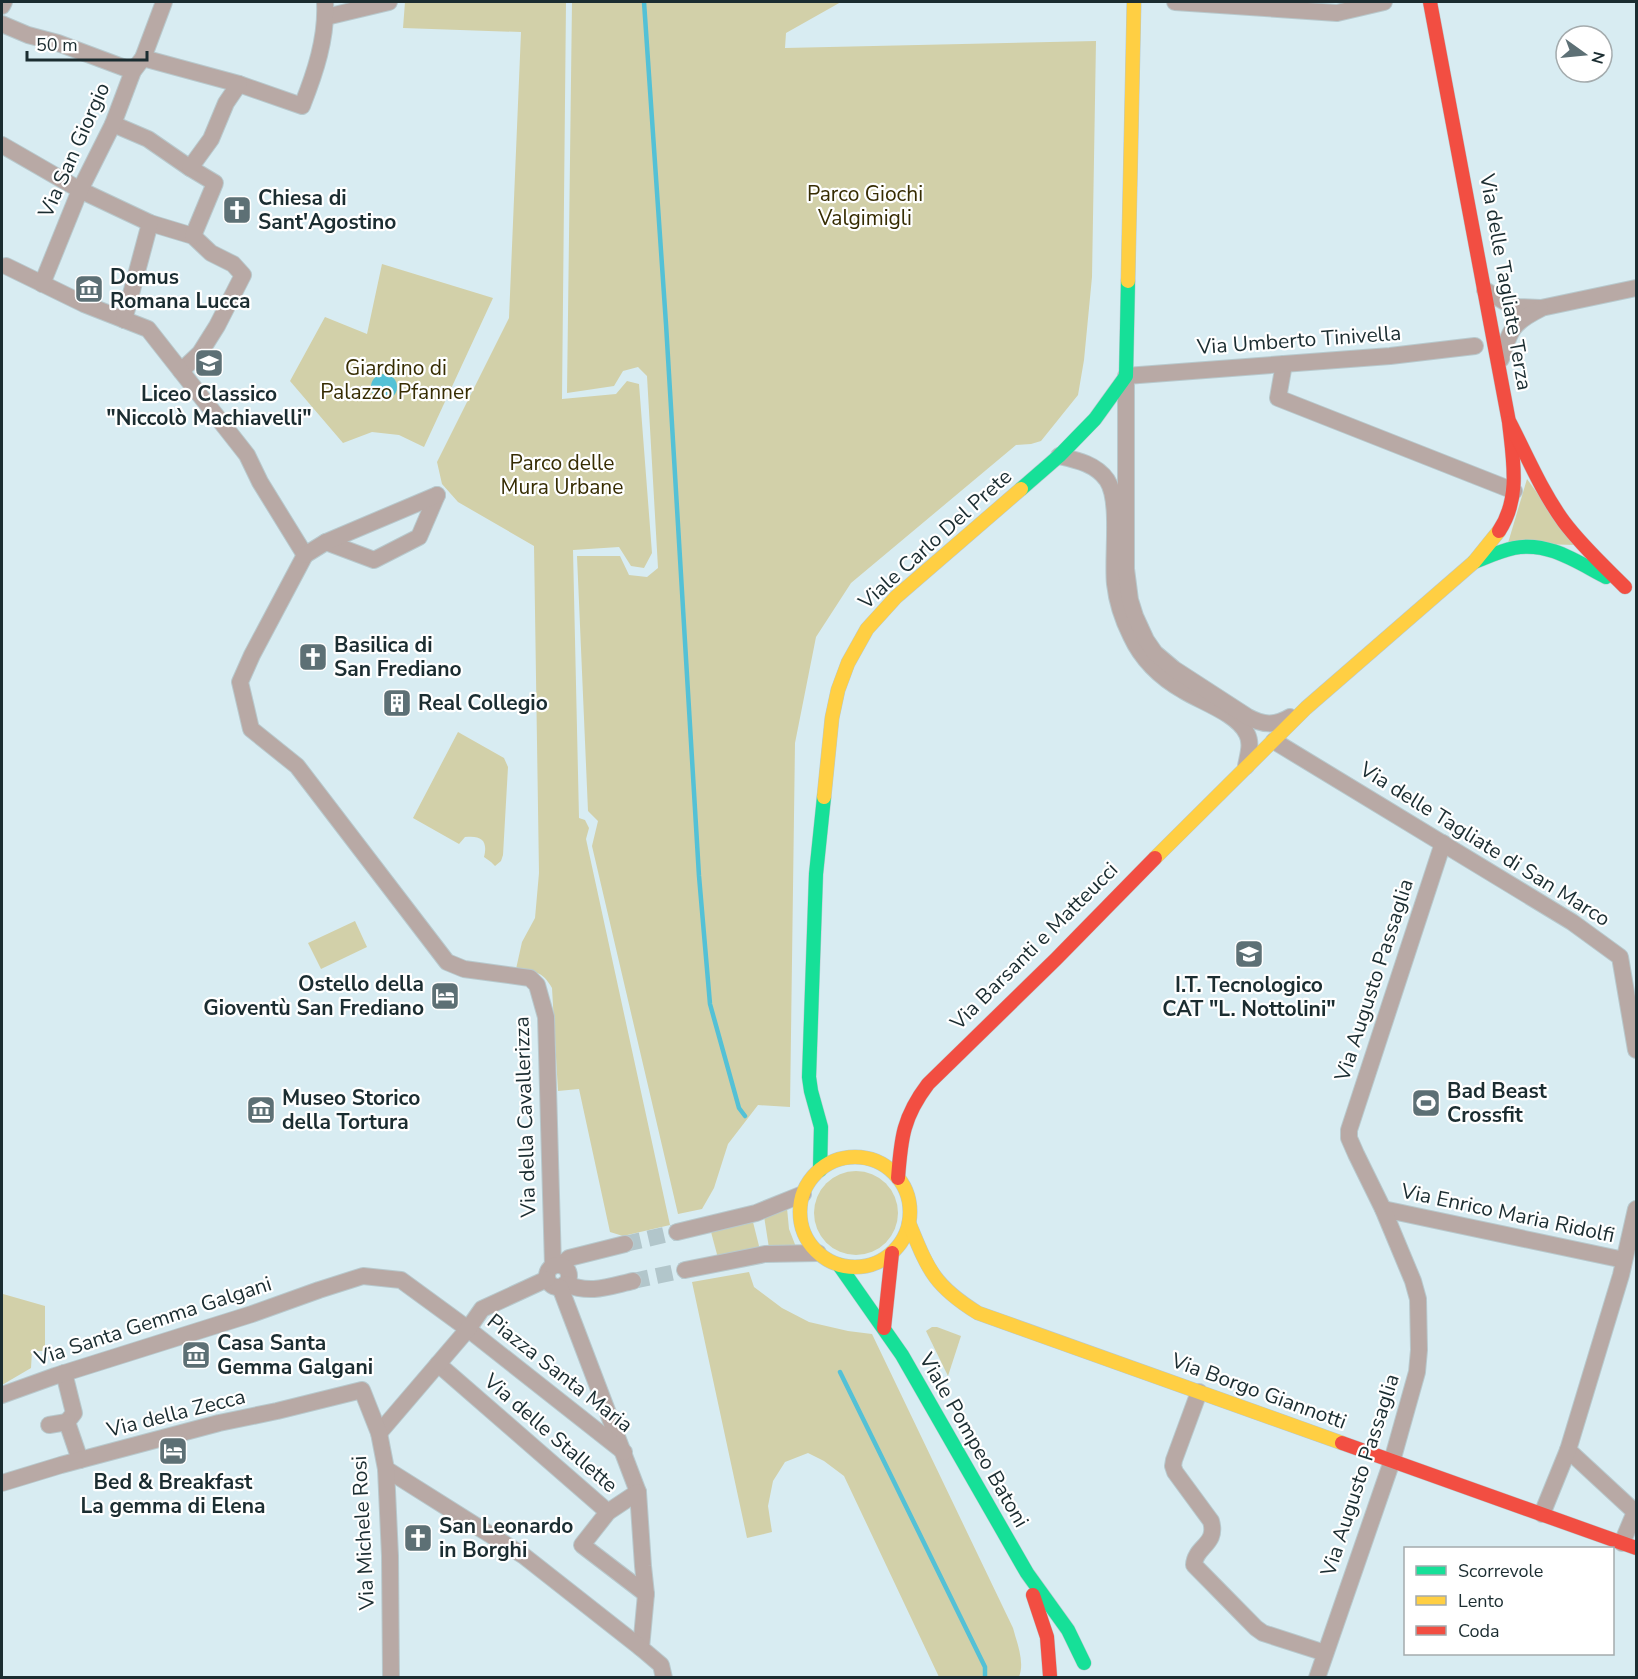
<svg xmlns="http://www.w3.org/2000/svg" width="1638" height="1679" font-family="'Nunito Sans',sans-serif">
<style>
.green{fill:#d2d0a9}
.water{fill:#54c1d6}
.lines{fill:none;stroke-linecap:round;stroke-linejoin:round}
.stream{stroke:#54c1d6;stroke-width:4.5}
.street-tunnel{stroke:#b2c6cb;stroke-width:16;stroke-dasharray:16 8;stroke-linecap:butt}
.street-casing{stroke:#b8c9cd;stroke-width:18}
.fast-casing{stroke:#b8c9cd;stroke-width:15}
.slow-casing{stroke:#b8c9cd;stroke-width:15}
.jam-casing{stroke:#b8c9cd;stroke-width:15}
.street{stroke:#b8a9a5;stroke-width:16}
.fast{stroke:#16e098;stroke-width:14}
.slow{stroke:#ffcf43;stroke-width:14}
.jam{stroke:#f24e42;stroke-width:14}
.labels{text-anchor:middle;stroke-width:4.5;stroke-linejoin:round;paint-order:stroke}
.street-label{font-size:21px;fill:#1b2d31;stroke:#fff}
.park-label{font-size:21px;fill:#362c02;stroke:#fff}
.poi-label{font-size:21px;font-weight:bold;fill:#1b2d31;stroke:#fff;text-anchor:start}
</style>
<rect width="100%" height="100%" fill="#d8ecf2"/>
<g class="green">
<path d="M405,2h161l-4,397 54,-5 11,-13 12,3 13,169 -8,15 -13,-2 -12,-19 -46,3 6,268 6,2 4,8 -3,11 84,386 -47,11 -13,-4 -31,-143 -21,2 -6,-103c-10,-18 -18,-16 -36,-19l6,-27 13,-24 4,-45 -5,-327 -76,-44 -16,-18 -5,-22 72,-144 12,-286 -118,-4z"/>
<polygon points="572,2 841,2 786,33 785,48 1096,41 1092,277 1084,360 1078,395 1041,441 1031,444 1016,445 851,583 816,637 795,743 790,1107 758,1105 728,1144 714,1188 702,1209 678,1214 592,846 598,821 588,811 577,556 620,556 629,575 647,577 658,568 647,376 638,367 623,371 614,386 567,393"/>
<polygon points="382,264 493,298 424,447 399,435 372,432 343,443 290,381 325,317 367,334"/>
<polygon points="1527,479 1575,545 1508,543"/>
<path d="M458,732l46,26 4,9 -5,88 -2,6 -6,5 -4,-4 -7,-5c4,-16 -2,-22 -19,-20l-6,7 -46,-26z"/>
<polygon points="355,921 367,947 321,969 308,943"/>
<circle cx="856" cy="1213" r="42"/>
<polygon points="787,1208 789,1229 796,1247 769,1248 764,1216"/>
<polygon points="753,1222 760,1250 718,1258 711,1232"/>
<path d="M749,1272l5,15 28,21 27,14 39,9 24,3 141,294c4,15 12,34 6,49h-80l-95,-201 -20,-15 -16,-8 -23,9 -12,19 -5,25 4,26 -25,6 -55,-256z"/>
<polygon points="3,1294 45,1306 45,1351 32,1351 31,1368 2,1385 2,1300"/>
<polygon points="932,1327 937,1327 961,1336 948,1376 926,1331"/>
</g>
<circle class="water" cx="384" cy="387" r="13"/>
<g class="lines">
<g class="stream">
<polyline points="644,2 666,324 699,876 710,1004 739,1108 745,1116"/>
<polyline points="840,1372 985,1667 985,1678"/>
</g>
<g class="street-tunnel">
<polyline points="625,1244 677,1232"/>
<polyline points="633,1281 685,1270"/>
</g>
<g class="street-casing">
<g id="street">
<polyline points="1175,2 1337,13 1384,2"/>
<polyline points="2,6 4,2"/>
<polyline points="326,17 389,2"/>
<polyline points="2,24 28,35 58,43 133,71"/>
<path d="M143,58l96,26 63,22c13,-33 25,-68 23,-104"/>
<polyline points="113,124 148,139 190,168"/>
<polyline points="2,145 80,190 150,223 193,236 211,253 233,264 243,275 217,326 200,353 181,371"/>
<polyline points="193,236 215,183 190,168 211,139 226,103 239,84"/>
<polyline points="6,266 84,304 148,329 247,455 260,482 305,555"/>
<polyline points="42,284 80,190 113,124 133,71 143,58 164,2"/>
<polyline points="1485,290 1510,305 1518,307 1541,308 1636,288"/>
<polyline points="124,320 150,223"/>
<path d="M1501,359c9,-29 11,-36 39,-50"/>
<polyline points="1284,364 1278,398 1514,491"/>
<path d="M1059,456c18,4 37,8 48,24 14,21 5,76 8,104 2,18 8,36 16,52 11,24 30,42 53,55 18,11 54,23 63,43 5,10 1,21 -1,32"/>
<polyline points="326,542 374,560 419,537 437,495"/>
<polyline points="305,555 252,655 240,682 251,729 297,766 447,962 464,969 530,978 537,985 546,1017 553,1266"/>
<polyline points="305,555 326,542 437,495"/>
<path d="M1290,717c-15,9 -27,8 -42,0l-74,-48 -19,-16 -9,-13 -11,-24 -5,-16 -4,-31v-193l264,-20 85,-10"/>
<polyline points="1274,741 1572,922 1620,957 1636,1050"/>
<polyline points="1383,1209 1624,1260"/>
<polyline points="677,1232 756,1213 803,1194"/>
<polyline points="561,1265 569,1258 625,1244"/>
<circle cx="558" cy="1276" r="11"/>
<polyline points="685,1270 765,1254 818,1253"/>
<path d="M565,1284c26,10 42,3 68,-3"/>
<polyline points="560,1287 638,1492 643,1566 646,1594 641,1648 661,1665 664,1678"/>
<polyline points="438,1364 608,1512"/>
<polyline points="64,1373 74,1413 67,1422 80,1460"/>
<path d="M1199,1392l-25,68 -1,6 2,6 36,49c7,24 -16,25 -17,44l62,63 7,5 62,20"/>
<polyline points="2,1395 55,1376 252,1314 319,1290 363,1276 401,1280 468,1329 624,1452"/>
<polyline points="49,1425 67,1422"/>
<polyline points="379,1433 468,1329 482,1309 547,1279"/>
<polyline points="1568,1450 1635,1512 1622,1543"/>
<polyline points="386,1469 524,1556 641,1648"/>
<polyline points="2,1483 61,1465 219,1423 277,1411 362,1390 379,1433 386,1469 390,1556 391,1678"/>
<polyline points="638,1492 608,1512 582,1545 646,1594"/>
<polyline points="1542,1514 1568,1450 1621,1275 1636,1209"/>
<polyline points="1317,1678 1392,1461 1417,1372 1419,1350 1418,1299 1413,1281 1383,1209 1356,1154 1349,1138 1349,1130 1443,843"/>
</g>
</g>
<g class="fast-casing">
<g id="fast">
<polyline points="1021,489 1059,456 1095,419 1126,376 1128,281"/>
<path d="M1474,562c13,-5 26,-11 40,-14 34,-7 63,14 92,29"/>
<polyline points="820,1170 821,1127 811,1091 809,1077 816,874 824,797"/>
<polyline points="839,1265 902,1355 1027,1573 1068,1630 1084,1663"/>
</g>
</g>
<g class="slow-casing">
<g id="slow">
<polyline points="1128,281 1134,2"/>
<polyline points="824,797 832,718 838,690 848,663 867,629 896,597 1021,489"/>
<polyline points="1155,858 1306,708 1474,562 1499,531"/>
<circle cx="855" cy="1212" r="55"/>
<path d="M909,1223c19,46 24,62 69,90l364,130"/>
</g>
</g>
<g class="jam-casing">
<g id="jam">
<path d="M1430,2l79,420c4,37 12,76 -10,109"/>
<path d="M1510,423c17,33 32,69 54,99 18,24 40,44 61,65"/>
<path d="M898,1178c3,-40 5,-61 30,-94l128,-125 99,-101"/>
<polyline points="884,1328 892,1253"/>
<polyline points="1342,1443 1636,1548"/>
<polyline points="1033,1595 1047,1637 1050,1676"/>
</g>
</g>
<use href="#street" class="street"/>
<use href="#fast" class="fast"/>
<use href="#slow" class="slow"/>
<use href="#jam" class="jam"/>
</g>
<defs>
<g id="church-square" transform="scale(1.5)"><rect x="-9" y="-9" width="18" height="18" rx="4" fill="#5d7075" stroke="#fff"/><path d="M-1.2-6h2.4v3.5h3.3v2.4h-3.3V6h-2.4V-.1h-3.3v-2.4h3.3Z" fill="#fff"/></g>
<g id="museum-square" transform="scale(1.5)"><rect x="-9" y="-9" width="18" height="18" rx="4" fill="#5d7075" stroke="#fff"/><path d="M0-6L6-3V-2H-6V-3ZM-5-1h2V3h-2ZM-1-1h2V3h-2ZM3-1h2V3H3ZM-6 4H6V6H-6Z" fill="#fff"/></g>
<g id="school-square" transform="scale(1.5)"><rect x="-9" y="-9" width="18" height="18" rx="4" fill="#5d7075" stroke="#fff"/><path d="M0-5L7-2L0 1L-7-2ZM-4 1L0 2.5L4 1V4Q0 6-4 4Z" fill="#fff"/></g>
<g id="building-square" transform="scale(1.5)"><rect x="-9" y="-9" width="18" height="18" rx="4" fill="#5d7075" stroke="#fff"/><path d="M-4-6H4V6H1V3H-1V6H-4ZM-2.5-4.3h1.7v1.8h-1.7ZM.8-4.3h1.7v1.8H.8ZM-2.5-1h1.7V.8h-1.7ZM.8-1h1.7V.8H.8Z" fill="#fff"/></g>
<g id="hotel-square" transform="scale(1.5)"><rect x="-9" y="-9" width="18" height="18" rx="4" fill="#5d7075" stroke="#fff"/><path d="M-6-4.5h1.5V1H6V5H4.5V3h-9V5H-6ZM-4 0a1.8 1.8 0 1 1 3.6 0ZM.5 0V-2.5h3Q6-2.5 6 0Z" fill="#fff"/></g>
<g id="stadium-square" transform="scale(1.5)"><rect x="-9" y="-9" width="18" height="18" rx="4" fill="#5d7075" stroke="#fff"/><path d="M0-5a6.5 5 0 1 0 0 10a6.5 5 0 1 0 0-10ZM-3.5-1.8h7v3.6h-7Z" fill="#fff"/></g>
</defs>
<g fill-rule="evenodd">
<use href="#church-square" x="237" y="210"/>
<use href="#museum-square" x="89" y="289"/>
<use href="#school-square" x="209" y="363"/>
<use href="#church-square" x="313" y="657"/>
<use href="#building-square" x="397" y="703"/>
<use href="#school-square" x="1249" y="954"/>
<use href="#hotel-square" x="445" y="996"/>
<use href="#stadium-square" x="1426" y="1103"/>
<use href="#museum-square" x="261" y="1110"/>
<use href="#museum-square" x="196" y="1355"/>
<use href="#hotel-square" x="173" y="1451"/>
<use href="#church-square" x="418" y="1538"/>
</g>
<g class="labels">
<g class="street-label">
<text transform="translate(74 150) rotate(-66)" y="7">Via San Giorgio</text>
<text transform="translate(1506 282) rotate(80)" y="7">Via delle Tagliate Terza</text>
<text transform="translate(1299 340) rotate(-4)" y="7">Via Umberto Tinivella</text>
<text transform="translate(935 539) rotate(-42)" y="7">Viale Carlo Del Prete</text>
<text transform="translate(1485 844) rotate(32)" y="7">Via delle Tagliate di San Marco</text>
<text transform="translate(1034 946) rotate(-45)" y="7">Via Barsanti e Matteucci</text>
<text transform="translate(1374 980) rotate(-72)" y="7">Via Augusto Passaglia</text>
<text transform="translate(525 1117) rotate(-92)" y="7">Via della Cavallerizza</text>
<text transform="translate(1508 1213) rotate(12)" y="7">Via Enrico Maria Ridolfi</text>
<text transform="translate(153 1321) rotate(-18)" y="7">Via Santa Gemma Galgani</text>
<text transform="translate(560 1373) rotate(38)" y="7">Piazza Santa Maria</text>
<text transform="translate(1259 1391) rotate(20)" y="7">Via Borgo Giannotti</text>
<text transform="translate(176 1413) rotate(-14)" y="7">Via della Zecca</text>
<text transform="translate(551 1433) rotate(41)" y="7">Via delle Stallette</text>
<text transform="translate(974 1440) rotate(60)" y="7">Viale Pompeo Batoni</text>
<text transform="translate(1360 1475) rotate(-72)" y="7">Via Augusto Passaglia</text>
<text transform="translate(363 1533) rotate(-93)" y="7">Via Michele Rosi</text>
</g>
<g class="park-label">
<text x="865" y="201">Parco Giochi<tspan x="865" dy="24">Valgimigli</tspan></text>
<text x="396" y="375">Giardino di<tspan x="396" dy="24">Palazzo Pfanner</tspan></text>
<text x="562" y="470">Parco delle<tspan x="562" dy="24">Mura Urbane</tspan></text>
</g>
<g class="poi-label">
<text x="258" y="205">Chiesa di<tspan x="258" dy="24">Sant'Agostino</tspan></text>
<text x="110" y="284">Domus<tspan x="110" dy="24">Romana Lucca</tspan></text>
<text x="209" y="401" text-anchor="middle">Liceo Classico<tspan x="209" dy="24">"Niccolò Machiavelli"</tspan></text>
<text x="334" y="652">Basilica di<tspan x="334" dy="24">San Frediano</tspan></text>
<text x="418" y="710">Real Collegio</text>
<text x="424" y="991" text-anchor="end">Ostello della<tspan x="424" dy="24">Gioventù San Frediano</tspan></text>
<text x="1249" y="992" text-anchor="middle">I.T. Tecnologico<tspan x="1249" dy="24">CAT "L. Nottolini"</tspan></text>
<text x="1447" y="1098">Bad Beast<tspan x="1447" dy="24">Crossfit</tspan></text>
<text x="282" y="1105">Museo Storico<tspan x="282" dy="24">della Tortura</tspan></text>
<text x="217" y="1350">Casa Santa<tspan x="217" dy="24">Gemma Galgani</tspan></text>
<text x="173" y="1489" text-anchor="middle">Bed &amp; Breakfast<tspan x="173" dy="24">La gemma di Elena</tspan></text>
<text x="439" y="1533">San Leonardo<tspan x="439" dy="24">in Borghi</tspan></text>
</g>
</g>
<rect width="1638" height="1679" fill="none" stroke="#1b2d31" stroke-width="6"/>
<rect x="1404" y="1547" width="210" height="108" fill="#ffffff" stroke="#a4abad" stroke-width="1.5"/>
<rect x="1416" y="1566" width="30" height="9" fill="#16e098" stroke="#a4abad" stroke-width="1.5"/>
<text x="1458" y="1577" font-size="18" fill="#1b2d31">Scorrevole</text>
<rect x="1416" y="1596" width="30" height="9" fill="#ffcf43" stroke="#a4abad" stroke-width="1.5"/>
<text x="1458" y="1607" font-size="18" fill="#1b2d31">Lento</text>
<rect x="1416" y="1626" width="30" height="9" fill="#f24e42" stroke="#a4abad" stroke-width="1.5"/>
<text x="1458" y="1637" font-size="18" fill="#1b2d31">Coda</text>
<g transform="translate(1584 54) rotate(105)"><circle r="28" fill="#ffffff" stroke="#a4abad" stroke-width="1.5"/>
<path d="M0-4.5L10 22L0 15L-10 22Z" fill="#5d7075"/>
<text y="-9" font-size="16" font-weight="bold" text-anchor="middle" fill="#1b2d31">N</text>
</g>
<path d="M27 51v9h120v-9" fill="none" stroke="#1b2d31" stroke-width="3"/>
<text x="36" y="51" font-size="18" fill="#1b2d31" stroke="#ffffff" stroke-width="4.5" paint-order="stroke">50 m</text>
</svg>
